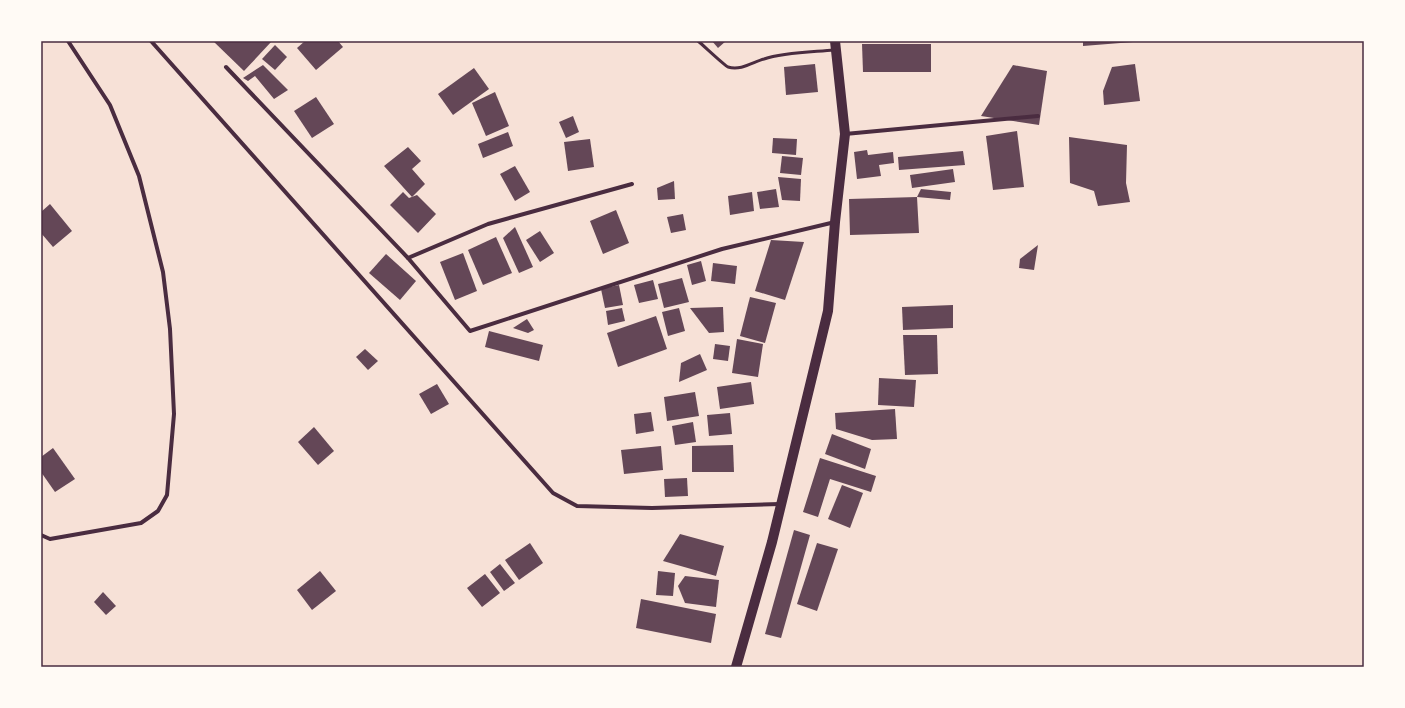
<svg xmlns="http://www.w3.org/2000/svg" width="1405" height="708" font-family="'IBM Plex Sans',sans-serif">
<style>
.building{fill:#644757}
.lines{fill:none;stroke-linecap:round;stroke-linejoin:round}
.service{stroke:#4a2c40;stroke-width:3}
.minor{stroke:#4a2c40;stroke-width:4}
.primary{stroke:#4a2c40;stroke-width:10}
.neatline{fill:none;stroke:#4a2c40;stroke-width:1.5}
</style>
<rect width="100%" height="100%" fill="#f7e1d7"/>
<g class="building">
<polygon points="213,41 272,41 244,71"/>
<polygon points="305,41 338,41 343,47 316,70 297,48"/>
<polygon points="712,41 726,41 718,48"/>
<polygon points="1083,41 1132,41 1133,42 1083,46"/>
<polygon points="862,44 931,44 931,72 863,72"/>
<polygon points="275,45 287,57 275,70 262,59"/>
<polygon points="815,64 818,92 786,95 784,67"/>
<polygon points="1135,64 1140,101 1104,105 1103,91 1112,67"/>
<polygon points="263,65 288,90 274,99 255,76 248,81 243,78"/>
<polygon points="1013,65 1047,71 1039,125 981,116"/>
<polygon points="474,68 489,89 453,115 438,94"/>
<polygon points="495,92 509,126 486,136 472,103"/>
<polygon points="316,97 334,124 312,138 294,111"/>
<polygon points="573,116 579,132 566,138 559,122"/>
<polygon points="1017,131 1024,187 993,190 986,136"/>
<polygon points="508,132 513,146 483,158 478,144"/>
<polygon points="1069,137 1127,145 1126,183 1130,202 1098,206 1094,191 1070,183"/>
<polygon points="773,138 797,139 796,155 772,153"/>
<polygon points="590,139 594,167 568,171 564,142"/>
<polygon points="408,147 421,161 412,169 425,184 412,197 384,166"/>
<polygon points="867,150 868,155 893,152 894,163 879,165 881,176 857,179 854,152"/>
<polygon points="963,151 965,165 899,170 898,157"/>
<polygon points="782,156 803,158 801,175 780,173"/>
<polygon points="515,166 530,192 515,201 500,174"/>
<polygon points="953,169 955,182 912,188 910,175"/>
<polygon points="778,177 801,179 800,201 782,200"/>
<polygon points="674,181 675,199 658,200 657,188"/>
<polygon points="776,189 779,207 760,209 757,192"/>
<polygon points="921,189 951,192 950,200 917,197 919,233 850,235 849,199 917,197"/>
<polygon points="403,192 409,198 417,195 436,214 418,233 390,205"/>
<polygon points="752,192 754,211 730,215 728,196"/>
<polygon points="50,204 72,231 53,247 41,233 41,212"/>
<polygon points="616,210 629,243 603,254 590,221"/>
<polygon points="683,214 686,230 671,233 667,217"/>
<polygon points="515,227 533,267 519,273 503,238"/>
<polygon points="540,231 554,253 540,262 526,240"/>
<polygon points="496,237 512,273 483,285 468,250"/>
<polygon points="771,240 804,242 785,300 755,291"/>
<polygon points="1038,245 1034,270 1019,268 1020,259"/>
<polygon points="463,253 477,291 455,300 440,262"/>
<polygon points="386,254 416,281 400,300 369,273"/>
<polygon points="701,261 706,281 692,285 687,265"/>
<polygon points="713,263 737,266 735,284 711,281"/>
<polygon points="682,278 689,302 664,308 658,284"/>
<polygon points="653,280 658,299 639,303 634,285"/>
<polygon points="619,285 623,305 605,308 601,289"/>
<polygon points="750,297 776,303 765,343 740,336"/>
<polygon points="953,305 953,328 903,330 902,307"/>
<polygon points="723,307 724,332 709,333 690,308"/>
<polygon points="622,308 625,321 608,325 606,311"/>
<polygon points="679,308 685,331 668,336 662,312"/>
<polygon points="656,316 667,349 618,367 607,333"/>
<polygon points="527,319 534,330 528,333 513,328"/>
<polygon points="489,331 543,345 539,361 485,347"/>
<polygon points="903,335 937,335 938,374 905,375"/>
<polygon points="737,339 763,344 758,377 732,373"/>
<polygon points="715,344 730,346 728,361 713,359"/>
<polygon points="365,349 378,361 368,370 356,357"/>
<polygon points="700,354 707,370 679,382 681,363"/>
<polygon points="879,378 916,380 914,407 878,405"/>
<polygon points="751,382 754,404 720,409 717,387"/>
<polygon points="437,384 449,404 431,414 419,394"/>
<polygon points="695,392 699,416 667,421 664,397"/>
<polygon points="895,409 897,439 872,440 836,429 835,413"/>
<polygon points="651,412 654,431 636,434 634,414"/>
<polygon points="730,413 732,434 709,436 707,415"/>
<polygon points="693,422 696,442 675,445 672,426"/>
<polygon points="314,427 334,451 318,465 298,442"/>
<polygon points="832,434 871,449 865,469 825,454"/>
<polygon points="733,445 734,472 692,472 692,446"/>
<polygon points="661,446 663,470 624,474 621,450"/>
<polygon points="53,448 75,479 55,492 41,472 41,457"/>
<polygon points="820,458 876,476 871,492 830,479 818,517 803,512"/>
<polygon points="687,478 688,496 665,497 664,479"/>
<polygon points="842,485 863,493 850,528 828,519"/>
<polygon points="794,530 810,535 781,638 765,634"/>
<polygon points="680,534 724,546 716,576 663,561"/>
<polygon points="530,543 543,563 519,580 505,560"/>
<polygon points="817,543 838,549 817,611 797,604"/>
<polygon points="500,564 515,583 504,591 490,572"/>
<polygon points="320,571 336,591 312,610 297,590"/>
<polygon points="658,571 675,573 673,596 656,595"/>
<polygon points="485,574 500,593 482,607 467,588"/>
<polygon points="685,576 719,580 716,607 685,603 678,586"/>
<polygon points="103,592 116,606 106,615 94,602"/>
<polygon points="641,599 716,614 711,643 636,628"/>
</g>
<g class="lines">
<path class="service" d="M698,41c6,5 26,24 30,26 13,4 25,-5 36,-8 20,-7 49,-7 70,-9"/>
<g class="minor">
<polyline points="151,41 553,493 577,506 652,508 780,504"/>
<polyline points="226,67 408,258 470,331 722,249 835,222"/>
<polyline points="845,134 1038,116"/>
<polyline points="408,258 488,224 632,184"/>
<polyline points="41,535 50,539 141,523 158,511 167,495 174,414 170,329 163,272 139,176 110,105 68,41"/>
</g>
<polyline class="primary" points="736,667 772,542 828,311 835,222 845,134 835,41"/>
</g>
<rect width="1405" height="708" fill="none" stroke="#fffaf5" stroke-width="84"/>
<rect x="42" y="42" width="1321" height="624" class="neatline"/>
</svg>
